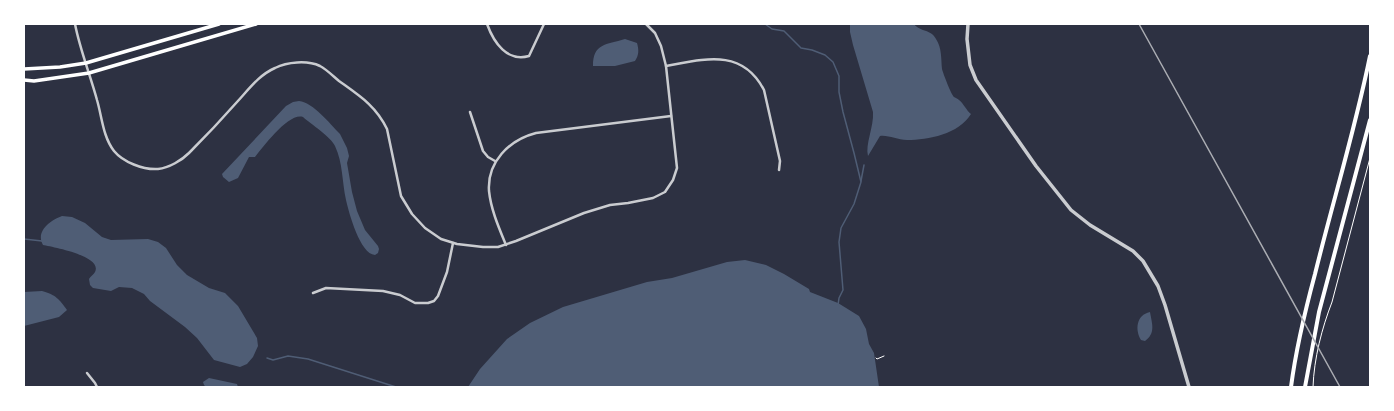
<svg xmlns="http://www.w3.org/2000/svg" width="1394" height="411" font-family="'Noto Serif',serif">
<style>
.water{fill:#4f5d75}
.lines{fill:none;stroke-linecap:round;stroke-linejoin:round}
.stream{stroke:#4f5d75;stroke-width:1.5}
.path{stroke:#fff;stroke-width:1}
.minor{stroke:#caccd0;stroke-width:2.5}
.tertiary{stroke:#caccd0;stroke-width:3.5}
.secondary{stroke:#fff;stroke-width:3.5}
.primary{stroke:#fff;stroke-width:4}
.rail{stroke:#abadb3;stroke-width:1.5}
</style>
<rect width="100%" height="100%" fill="#2d3142"/>
<g class="water">
<path d="M850,24h64c6,8 17,5 22,15 6,9 5,20 6,30 1,4 9,25 12,28 2,1 4,2 5,3 5,4 7,10 12,14 -12,20 -43,26 -64,26 -10,0 -18,-5 -27,-4l-12,20c-3,-12 6,-29 5,-44l-20,-67 -3,-13z"/>
<path d="M625,39l12,4c2,7 2,12 -2,18l-20,5h-22c0,-23 13,-21 32,-27z"/>
<path d="M299,101c15,2 30,22 41,33l7,14 2,8 -2,7 5,29 5,19 8,19 13,16 1,3 -1,4 -3,2c-15,-1 -26,-42 -29,-55 -4,-18 -3,-37 -11,-54 -4,-9 -24,-22 -32,-29 -14,-5 -40,30 -48,40h-6l-11,21 -9,4 -6,-5 -1,-3 64,-68 7,-4z"/>
<path d="M62,216l10,1 13,6 17,14 9,3 37,-1 10,3 8,6 11,17 10,10 22,13 16,5 13,13 19,32 1,8 -5,11 -6,7 -7,3 -26,-7 -17,-22 -12,-11 -35,-26 -6,-7 -12,-6 -13,-1 -8,4 -18,-3 -3,-3 -1,-6c1,-2 5,-5 6,-7 8,-16 -42,-25 -52,-27 -8,-14 8,-25 19,-29z"/>
<polygon points="745,260 766,265 784,274 809,289 810,292 838,303 859,316 866,329 869,344 874,353 879,387 468,387 480,369 507,339 530,323 563,307 647,282 672,278 727,262"/>
<path d="M42,291c14,4 17,8 25,19l-8,7 -35,9v-34z"/>
<path d="M1150,312c2,12 6,21 -5,29l-4,-1c-6,-10 -5,-25 9,-28z"/>
<polygon points="209,378 237,384 238,387 206,387 204,385 203,382"/>
</g>
<g class="lines">
<g class="stream">
<polyline points="765,24 772,29 784,31 801,48 812,50 825,55 833,62 839,76 839,92 843,112 854,153 861,182 854,204 841,228 839,242 843,290 839,298 838,305"/>
<polyline points="861,181 864,165"/>
<polyline points="24,239 42,241"/>
<polyline points="267,358 273,360 288,356 308,359 396,387"/>
</g>
<g class="path">
<polyline points="876,358 877,359 884,356"/>
<path d="M1313,387c1,-29 9,-59 19,-85l38,-144"/>
</g>
<g class="minor">
<path d="M75,24c5,26 15,50 22,76 5,17 6,37 17,51 9,11 29,19 44,18 11,-1 24,-9 31,-16 17,-17 33,-34 48,-51 12,-13 22,-27 38,-34 12,-6 32,-8 45,-2 6,3 13,10 19,15 21,15 37,25 48,48l14,67 11,18 13,14 16,11 16,5 26,3h15l18,-6 68,-28 26,-8 18,-2 25,-5 12,-6 8,-12 4,-12 -11,-102 -5,-20 -6,-13 -9,-9"/>
<path d="M487,24c7,19 20,38 42,32l15,-32"/>
<path d="M666,66c39,-7 76,-18 98,24l16,71 -1,9"/>
<polyline points="470,112 483,151 488,157 495,161"/>
<path d="M506,245c-7,-17 -15,-35 -17,-54 -2,-29 20,-51 47,-58l135,-17"/>
<polyline points="313,293 326,288 383,291 400,295 415,303 428,303 434,301 438,296 447,272 453,243"/>
<polyline points="87,373 95,383 97,387"/>
</g>
<polyline class="tertiary" points="968,24 967,39 970,65 976,80 1036,166 1071,210 1090,225 1133,251 1143,261 1158,286 1165,305 1189,387"/>
<g class="secondary">
<polyline points="24,69 60,67 86,63 219,24"/>
<polyline points="24,80 34,81 89,73 256,24"/>
</g>
<g class="primary">
<path d="M1291,387c5,-38 14,-76 24,-113 18,-73 40,-144 55,-218"/>
<polyline points="1305,387 1319,312 1370,120"/>
</g>
<polyline class="rail" points="1139,24 1340,387"/>
</g>
<rect width="1394" height="411" fill="none" stroke="#ffffff" stroke-width="50"/>
</svg>
